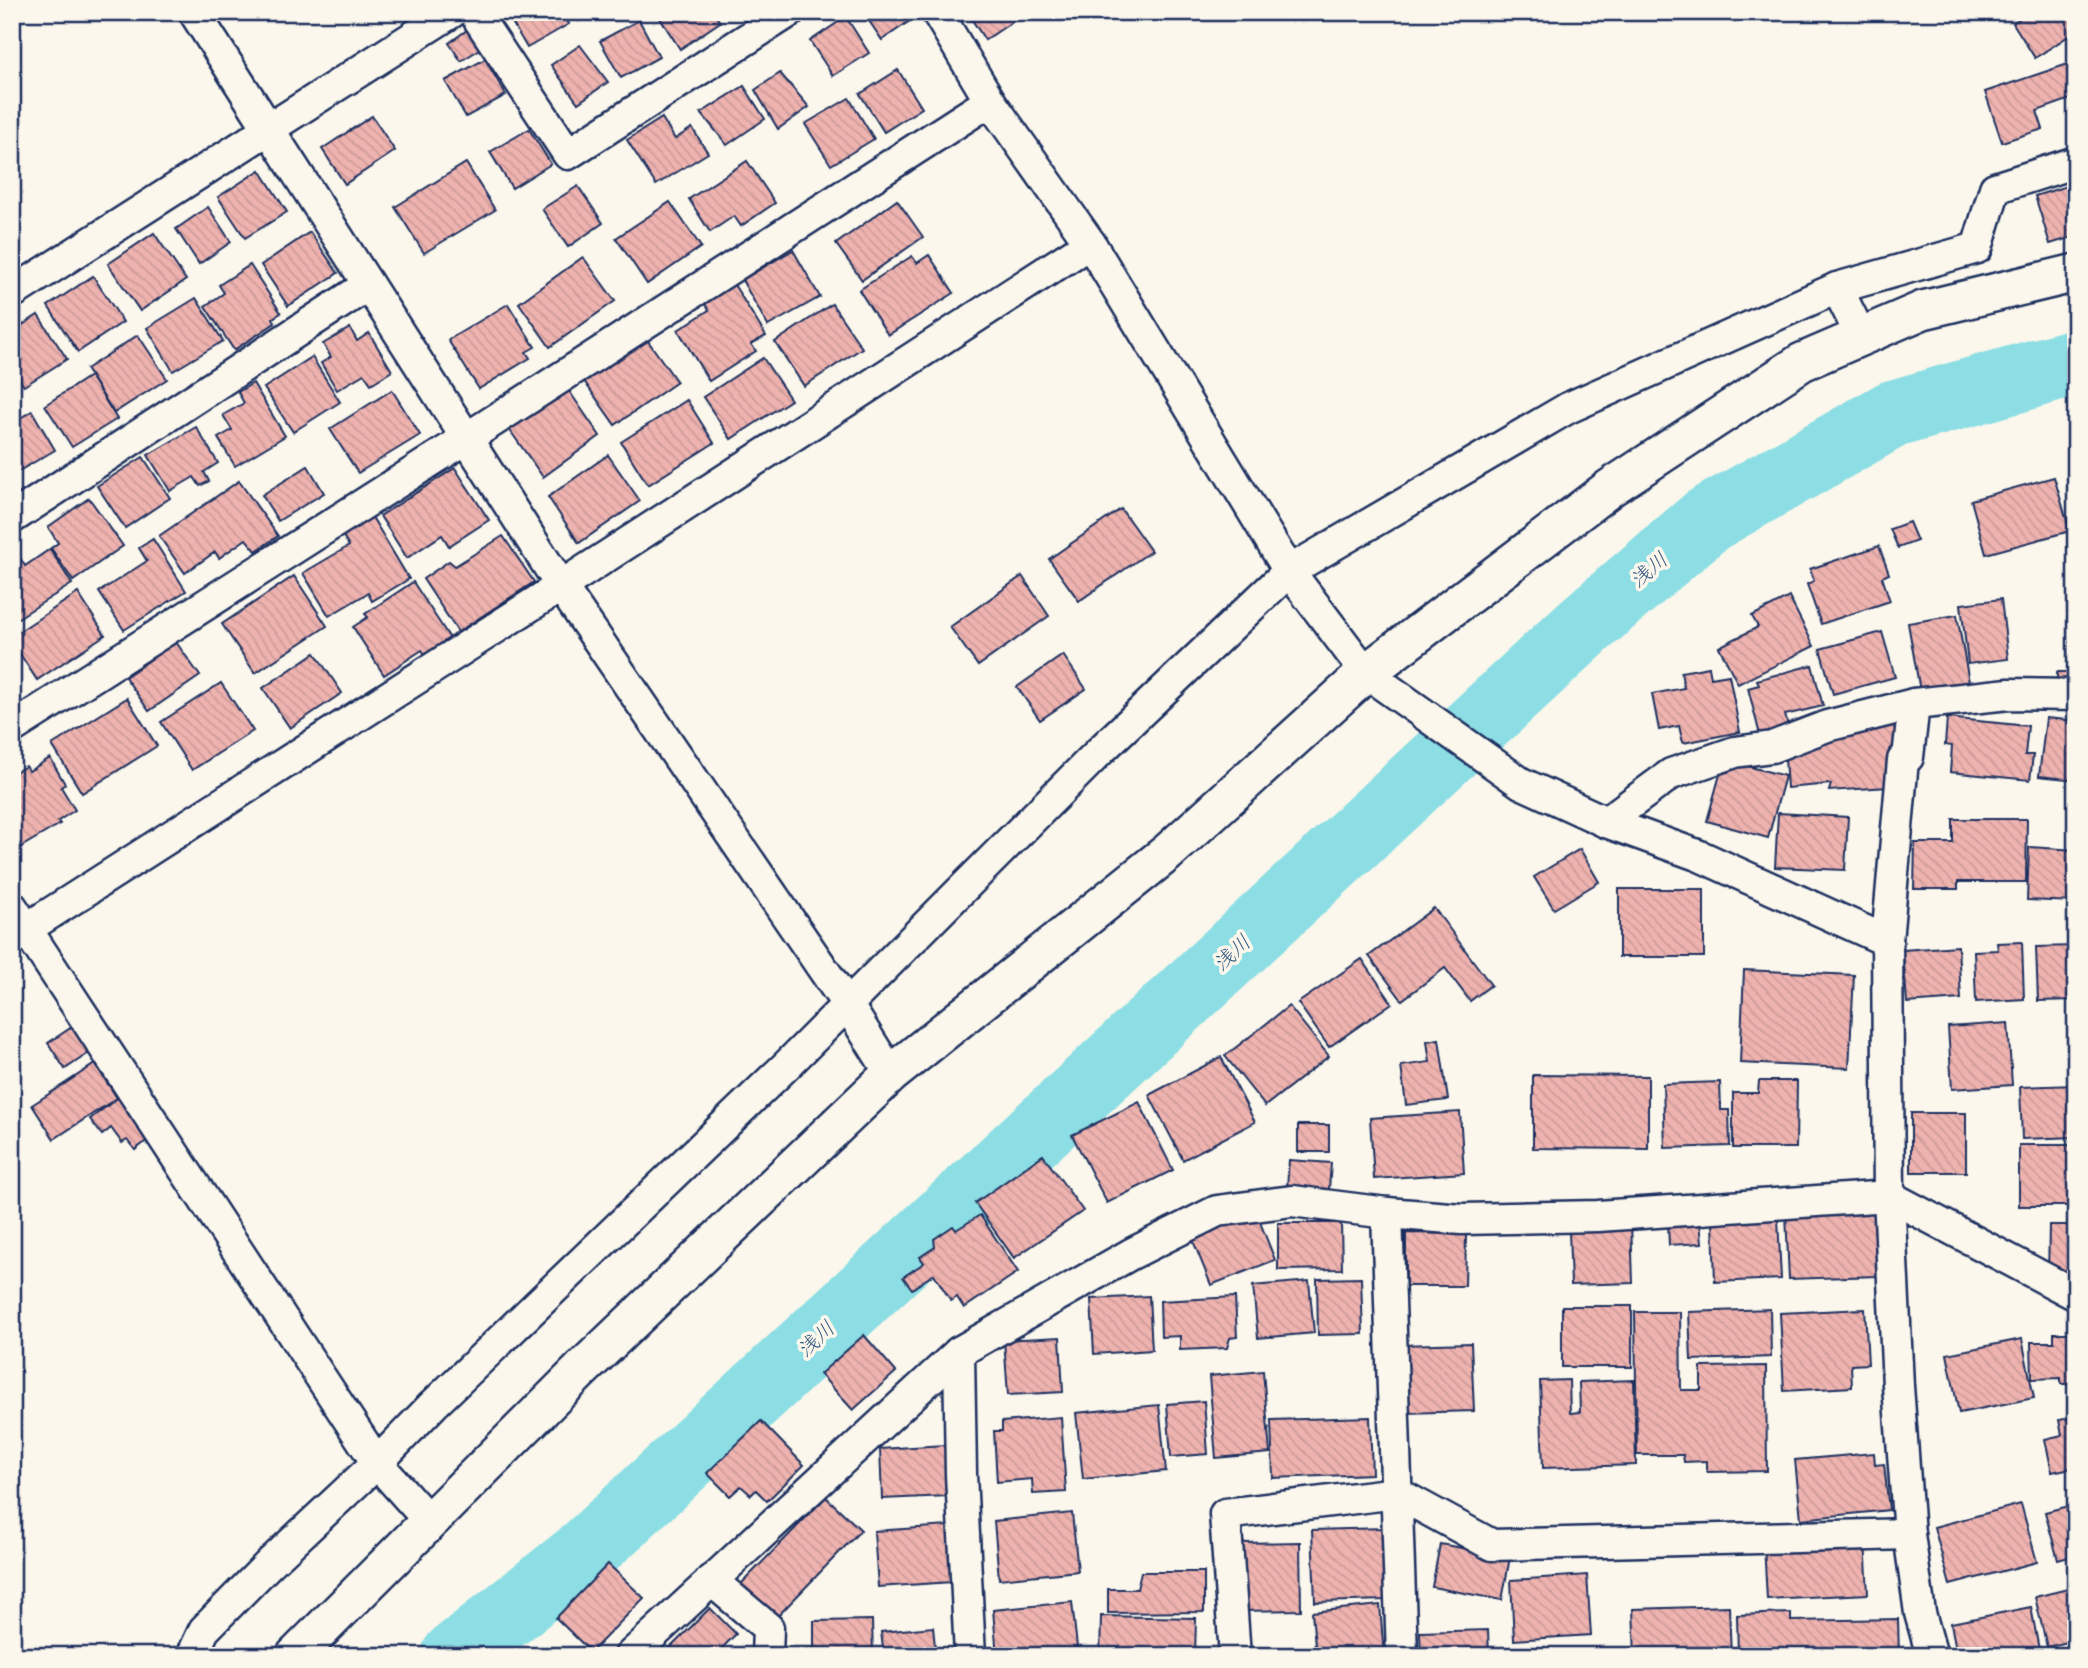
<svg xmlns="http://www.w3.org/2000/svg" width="2088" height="1668" font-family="'Playpen Sans','Klee One',sans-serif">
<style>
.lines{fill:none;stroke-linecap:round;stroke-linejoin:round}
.river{stroke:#8ddee4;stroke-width:68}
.building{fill:url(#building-back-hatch);stroke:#1b2f5e;stroke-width:2}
.minor-casing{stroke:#1b2f5e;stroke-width:35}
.tertiary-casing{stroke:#1b2f5e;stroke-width:42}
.minor{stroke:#fbf7ec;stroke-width:30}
.tertiary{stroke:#fbf7ec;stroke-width:37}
.labels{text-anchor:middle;stroke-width:7;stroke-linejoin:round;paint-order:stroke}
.water-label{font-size:21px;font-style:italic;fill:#385b80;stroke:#fbf7ec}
</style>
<defs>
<pattern id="building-back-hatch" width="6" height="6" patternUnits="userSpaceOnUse" patternTransform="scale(1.75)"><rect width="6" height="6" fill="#efb3af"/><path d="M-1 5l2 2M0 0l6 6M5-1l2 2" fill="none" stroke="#cc9a99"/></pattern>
</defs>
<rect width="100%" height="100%" fill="#fbf7ec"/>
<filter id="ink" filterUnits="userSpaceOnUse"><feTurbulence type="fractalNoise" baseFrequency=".0143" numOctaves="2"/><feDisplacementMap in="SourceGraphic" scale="14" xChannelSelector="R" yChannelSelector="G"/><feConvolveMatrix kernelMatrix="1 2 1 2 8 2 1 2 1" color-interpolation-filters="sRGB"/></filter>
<g filter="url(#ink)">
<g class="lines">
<polyline class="river" points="455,1656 582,1555 1585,625 1707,520 1893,414 2076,362"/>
</g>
<g class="building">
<polygon points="506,12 562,12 569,24 527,48"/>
<polygon points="573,12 593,12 579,21"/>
<polygon points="656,12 713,12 720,22 680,49"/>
<polygon points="863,12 919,12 920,14 882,40"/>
<polygon points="967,12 1015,12 1018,18 985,40"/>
<polygon points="2029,12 2076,12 2076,31 2035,58 2013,23"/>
<polygon points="846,17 869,53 833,76 810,41"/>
<polygon points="639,20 659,57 621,78 600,41"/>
<polygon points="467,30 480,49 461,61 449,43"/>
<polygon points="580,45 608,82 578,103 551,65"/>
<polygon points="485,59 506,95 466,117 445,81"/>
<polygon points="2068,64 2076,89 2076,97 2037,111 2043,129 2002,142 1985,92"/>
<polygon points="898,70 922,108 884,132 860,94"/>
<polygon points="780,73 809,107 778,129 755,90"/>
<polygon points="744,86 765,119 727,145 701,113"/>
<polygon points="849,98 874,139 831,165 805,124"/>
<polygon points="372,116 395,151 345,184 322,149"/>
<polygon points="662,118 675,139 692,128 708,153 656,185 627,140"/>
<polygon points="529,129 551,164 512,188 490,152"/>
<polygon points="747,161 775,203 741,226 734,216 710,232 689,199"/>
<polygon points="466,163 495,210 424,253 395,207"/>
<polygon points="260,170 287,212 245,238 218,197"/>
<polygon points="2076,183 2076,236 2050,244 2035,196"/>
<polygon points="578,186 603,223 568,247 542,209"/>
<polygon points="897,200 923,237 862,280 836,244"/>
<polygon points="670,202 701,247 647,284 616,238"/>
<polygon points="208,207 231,242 199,264 176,229"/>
<polygon points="310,232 338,273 288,306 261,265"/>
<polygon points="154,233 186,280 140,311 108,264"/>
<polygon points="793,250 820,297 768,326 742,280"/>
<polygon points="929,255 954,293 888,335 859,290 912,256 917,263"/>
<polygon points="583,257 615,301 550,347 519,303"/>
<polygon points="250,265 281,313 273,318 275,323 234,350 205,306 224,293 219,285"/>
<polygon points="93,276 123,322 78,352 48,306"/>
<polygon points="733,283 766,336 751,344 756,351 709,381 678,330 709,310 703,301"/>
<polygon points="196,298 223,341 173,371 147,328"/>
<polygon points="508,304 535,347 526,352 530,358 479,389 448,340"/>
<polygon points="832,304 862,348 804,386 775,342"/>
<polygon points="38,315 67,359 24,386 12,369 12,332"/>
<polygon points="350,328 357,341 369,333 392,371 371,384 364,374 337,390 321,363 331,357 323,344"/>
<polygon points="138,335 167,379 114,413 86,369"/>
<polygon points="646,338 677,382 615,425 584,381"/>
<polygon points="312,357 340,402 293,432 264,388"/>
<polygon points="763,358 791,400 731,439 703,397"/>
<polygon points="90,376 117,419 72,447 45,405"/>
<polygon points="253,383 285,436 235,466 218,438 232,430 223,415 244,403 238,392"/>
<polygon points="567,388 600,436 543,477 509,429"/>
<polygon points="392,390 420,435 358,473 330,429"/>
<polygon points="687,400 714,443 648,485 621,442"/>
<polygon points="32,411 55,450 12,475 12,423"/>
<polygon points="196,427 218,463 204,472 209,481 200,486 194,477 170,491 148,455"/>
<polygon points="608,455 640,501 579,543 548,497"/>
<polygon points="143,457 170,498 125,528 97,486"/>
<polygon points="308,466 324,493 278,521 262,495"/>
<polygon points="455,468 489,520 449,546 442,535 407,558 380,516"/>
<polygon points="2054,477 2070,531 1986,554 1971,500"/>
<polygon points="239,481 278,536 256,551 246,539 219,558 215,552 185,573 159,536"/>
<polygon points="89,498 123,546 73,581 51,548 58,543 48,527"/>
<polygon points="1121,509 1151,551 1079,601 1049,559"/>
<polygon points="372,517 409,579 372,601 368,593 329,616 303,573 349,546 342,534"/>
<polygon points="1909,522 1917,541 1898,548 1890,529"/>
<polygon points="503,536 534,582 458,632 423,579 449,561 455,566"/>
<polygon points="153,539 186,591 124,630 99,592 147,561 139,548"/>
<polygon points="1879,546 1889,574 1882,577 1890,601 1821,624 1807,584 1814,581 1810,569"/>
<polygon points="50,549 72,584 15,620 12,616 12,560 19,556 25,566"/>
<polygon points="294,576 327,626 255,673 222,624"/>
<polygon points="1022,576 1049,616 978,666 950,627"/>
<polygon points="413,582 451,640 427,657 422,650 384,675 353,627 368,617 365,614"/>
<polygon points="78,593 105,635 37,680 12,642 12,636"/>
<polygon points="1789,597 1814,646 1738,684 1719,647 1758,627 1752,616"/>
<polygon points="2001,599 2008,659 1968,664 1961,604"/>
<polygon points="1957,615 1969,682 1920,691 1908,623"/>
<polygon points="2071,619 2076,619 2076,690 2057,690 2057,672 2069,672"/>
<polygon points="1882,632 1895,677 1833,694 1820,649"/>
<polygon points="176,642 200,676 149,711 125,677"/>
<polygon points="315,653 342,693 290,728 263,688"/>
<polygon points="1063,655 1086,689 1040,720 1017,687"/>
<polygon points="1812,665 1823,706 1785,715 1791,736 1762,743 1748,688 1759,685 1757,680"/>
<polygon points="1709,667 1711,678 1729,675 1740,732 1683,743 1679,726 1659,730 1652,694 1684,688 1681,672"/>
<polygon points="221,683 253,731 192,770 161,722"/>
<polygon points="127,698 157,746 82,793 52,745"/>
<polygon points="1947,718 2028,726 2025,755 2033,755 2030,780 1950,772 1952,746 1945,745"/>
<polygon points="2046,718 2076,721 2076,780 2039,776"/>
<polygon points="1894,721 1898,764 1886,764 1888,787 1829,791 1831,784 1787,788 1784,743"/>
<polygon points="50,758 65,784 61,787 75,810 58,821 60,824 14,851 12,774 26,766 29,771"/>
<polygon points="1724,760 1785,776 1768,838 1707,821"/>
<polygon points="1778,813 1848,817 1845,870 1775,867"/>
<polygon points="1953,819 2027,819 2026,882 1958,882 1958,889 1914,889 1915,843 1953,843"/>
<polygon points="2029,847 2076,850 2076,902 2027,900"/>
<polygon points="1580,849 1599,882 1554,909 1534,877"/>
<rect x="1619" y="889" width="85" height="68"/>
<polygon points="1434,908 1491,985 1470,1001 1445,968 1402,1000 1369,956"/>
<polygon points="2022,942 2024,999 1976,1002 1974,951 1998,950 1997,943"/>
<polygon points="1958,946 1961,999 1907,1003 1903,950"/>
<polygon points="2076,946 2076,1000 2038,1001 2036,947"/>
<polygon points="1362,959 1392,1003 1329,1047 1298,1003"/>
<polygon points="1744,970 1854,975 1849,1068 1740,1063"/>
<polygon points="1289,1006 1329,1056 1265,1106 1225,1056"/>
<polygon points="2008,1023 2012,1085 1952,1089 1948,1027"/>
<polygon points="75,1025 92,1051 65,1069 48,1043"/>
<polygon points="1439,1039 1448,1100 1406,1105 1401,1066 1430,1062 1427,1041"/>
<polygon points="1221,1057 1255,1122 1183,1160 1149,1095"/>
<polygon points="95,1064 117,1098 54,1139 32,1105"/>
<polygon points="1533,1075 1648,1076 1648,1149 1533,1148"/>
<polygon points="1759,1081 1797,1081 1796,1148 1733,1148 1733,1093 1758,1093"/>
<polygon points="1720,1082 1721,1110 1729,1110 1730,1146 1665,1148 1663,1084"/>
<polygon points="2076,1085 2076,1137 2022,1139 2020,1087"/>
<polygon points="124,1093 149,1139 135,1150 127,1140 122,1143 111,1128 102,1135 90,1119"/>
<polygon points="1139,1102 1173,1170 1107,1203 1072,1135"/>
<polygon points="1460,1112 1464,1173 1374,1179 1370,1118"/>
<rect x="1911" y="1113" width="55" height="59"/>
<rect x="1298" y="1125" width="31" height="27"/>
<rect x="2019" y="1145" width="57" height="61"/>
<polygon points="1043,1155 1083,1211 1014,1258 975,1203"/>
<polygon points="1289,1160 1331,1163 1329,1189 1287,1187"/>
<polygon points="1874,1211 1877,1276 1789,1279 1786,1214"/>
<polygon points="1256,1212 1275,1260 1211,1285 1192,1238"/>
<polygon points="980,1215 1018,1272 964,1308 957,1297 951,1301 934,1274 912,1289 903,1277 924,1263 920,1257 935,1247 934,1239 953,1226 956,1230"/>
<polygon points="1778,1218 1781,1279 1715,1282 1713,1221"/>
<polygon points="1631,1220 1633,1283 1571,1285 1569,1231 1603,1231 1603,1221"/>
<polygon points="1700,1221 1702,1243 1669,1245 1668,1223"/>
<polygon points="1278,1223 1341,1223 1342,1269 1278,1270"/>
<polygon points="2049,1225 2076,1225 2076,1278 2048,1278"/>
<polygon points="1406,1233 1466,1234 1465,1286 1406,1286"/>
<polygon points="1361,1278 1363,1334 1318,1335 1317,1279"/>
<polygon points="1309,1281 1314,1333 1258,1338 1253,1286"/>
<polygon points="1149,1296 1152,1350 1094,1354 1091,1299"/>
<polygon points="1235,1297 1237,1337 1230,1338 1227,1348 1180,1350 1180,1336 1161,1337 1160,1301"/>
<rect x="1562" y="1306" width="70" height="61"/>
<polygon points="1770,1309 1771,1357 1691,1360 1689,1312"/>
<polygon points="1865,1309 1868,1364 1851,1365 1852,1387 1784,1391 1780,1313"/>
<polygon points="1635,1312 1680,1312 1681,1390 1701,1390 1701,1367 1766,1366 1767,1471 1707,1472 1707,1461 1684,1462 1683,1455 1637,1455"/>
<polygon points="2054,1333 2076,1333 2076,1384 2061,1384 2061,1378 2032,1379 2031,1342 2054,1342"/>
<polygon points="864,1335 896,1372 853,1410 820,1374"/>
<polygon points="1060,1337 1063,1392 1008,1395 1004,1340"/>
<polygon points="2022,1339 2034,1398 1959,1413 1947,1354"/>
<polygon points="1471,1343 1474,1411 1404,1413 1401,1345"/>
<polygon points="1263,1371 1270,1453 1216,1458 1209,1376"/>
<polygon points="1569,1380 1570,1413 1580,1412 1579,1382 1634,1380 1636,1465 1543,1468 1540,1381"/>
<polygon points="1204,1401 1208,1454 1171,1457 1167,1404"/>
<polygon points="1159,1405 1166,1471 1083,1479 1076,1413"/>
<polygon points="1061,1417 1066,1492 1033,1494 1032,1479 997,1482 994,1431 1002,1431 1002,1422"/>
<polygon points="1370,1417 1372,1474 1273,1478 1271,1420"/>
<polygon points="2076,1417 2076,1467 2052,1472 2045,1439 2062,1435 2059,1420"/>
<polygon points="761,1421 804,1465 767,1501 756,1490 751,1495 741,1486 730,1496 707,1473"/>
<polygon points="945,1445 948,1496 882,1499 880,1449"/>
<polygon points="1874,1453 1875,1465 1884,1464 1889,1510 1801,1519 1795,1460"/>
<polygon points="826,1497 861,1530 772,1622 737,1588"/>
<polygon points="2021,1504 2037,1562 1950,1585 1934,1527"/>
<polygon points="2076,1504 2076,1555 2058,1560 2045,1512"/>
<polygon points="1072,1513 1078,1571 999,1579 994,1521"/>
<polygon points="949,1526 952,1582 878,1587 874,1531"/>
<polygon points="1385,1528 1387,1600 1315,1602 1312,1530"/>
<polygon points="1865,1540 1868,1594 1767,1599 1764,1545"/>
<polygon points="1300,1542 1301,1610 1243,1611 1243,1543"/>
<polygon points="1440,1544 1510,1557 1502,1600 1432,1587"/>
<polygon points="608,1564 644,1598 591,1652 556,1618"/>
<polygon points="1141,1572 1204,1572 1204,1612 1108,1613 1108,1589 1137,1589"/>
<polygon points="1587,1575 1591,1635 1514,1640 1511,1580"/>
<polygon points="2076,1587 2076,1640 2047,1647 2035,1597"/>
<polygon points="1072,1602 1078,1656 997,1656 993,1610"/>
<polygon points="1380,1605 1384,1656 1316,1656 1312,1612"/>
<polygon points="1729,1606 1731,1656 1635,1656 1633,1609"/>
<polygon points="2031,1607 2040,1655 1957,1656 1951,1623"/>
<polygon points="710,1608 736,1634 714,1656 662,1656"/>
<polygon points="1791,1613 1791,1621 1898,1619 1899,1656 1738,1656 1737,1615"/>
<polygon points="1101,1616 1196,1618 1195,1656 1100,1656"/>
<polygon points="872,1620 873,1656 814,1656 814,1621"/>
<polygon points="933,1627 936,1656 884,1656 881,1632"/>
<polygon points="1488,1630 1489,1656 1421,1656 1420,1632"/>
</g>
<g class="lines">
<g class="minor-casing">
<g id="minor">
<polyline points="194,12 561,586 847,1004 891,1074"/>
<polyline points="474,12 568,154 789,12"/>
<polyline points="937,12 990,101 1090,243 1289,571 1366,673 1521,783 1606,822 1700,856 1887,941"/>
<polyline points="1837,288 1861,336"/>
<polyline points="12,293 452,12"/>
<polyline points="12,518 368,285"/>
<polyline points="12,728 467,438 990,101"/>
<polyline points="1606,822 1671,774 1735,752 1772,747 1827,726 1914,704"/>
<polyline points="12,907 377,1463 429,1521"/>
<polyline points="26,929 561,586 1090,243"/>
<polyline points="1387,1213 1402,1656"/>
<polyline points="711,1580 768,1628 767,1656"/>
<polyline points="192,1656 204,1630 269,1564 377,1463 433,1405 788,1064 1102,749 1289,571 1568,408 1837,288 1977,248 1995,188 2076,162"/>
<polyline points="630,1656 959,1352"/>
<polyline points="970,1656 961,1474 959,1352 1131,1254 1217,1211 1292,1201 1387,1213 1462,1219 1598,1216 1889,1196 2076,1295"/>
<polyline points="1235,1656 1225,1514 1397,1493 1492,1545 1909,1534"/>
<polyline points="1932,1656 1920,1613 1909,1534 1898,1386 1889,1196 1887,941 1903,760 1908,757 1914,704 2009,694 2076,695"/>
</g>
</g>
<g class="tertiary-casing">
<polyline id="tertiary" points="295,1656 582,1369 891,1074 1167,853 1366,673 1610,488 1802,362 1923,310 2076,273"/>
</g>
<use href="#minor" class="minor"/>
<use href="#tertiary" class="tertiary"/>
</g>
</g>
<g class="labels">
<g class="water-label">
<text transform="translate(1649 570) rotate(-41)" y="7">浅川</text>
<text transform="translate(1232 953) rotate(-43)" y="7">浅川</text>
<text transform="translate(816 1339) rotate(-43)" y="7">浅川</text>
</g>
</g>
<rect width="2088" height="1668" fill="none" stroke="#fbf7ec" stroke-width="42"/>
<rect x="21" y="21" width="2046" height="1626" fill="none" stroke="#1b2f5e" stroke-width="2.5" filter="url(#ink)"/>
</svg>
